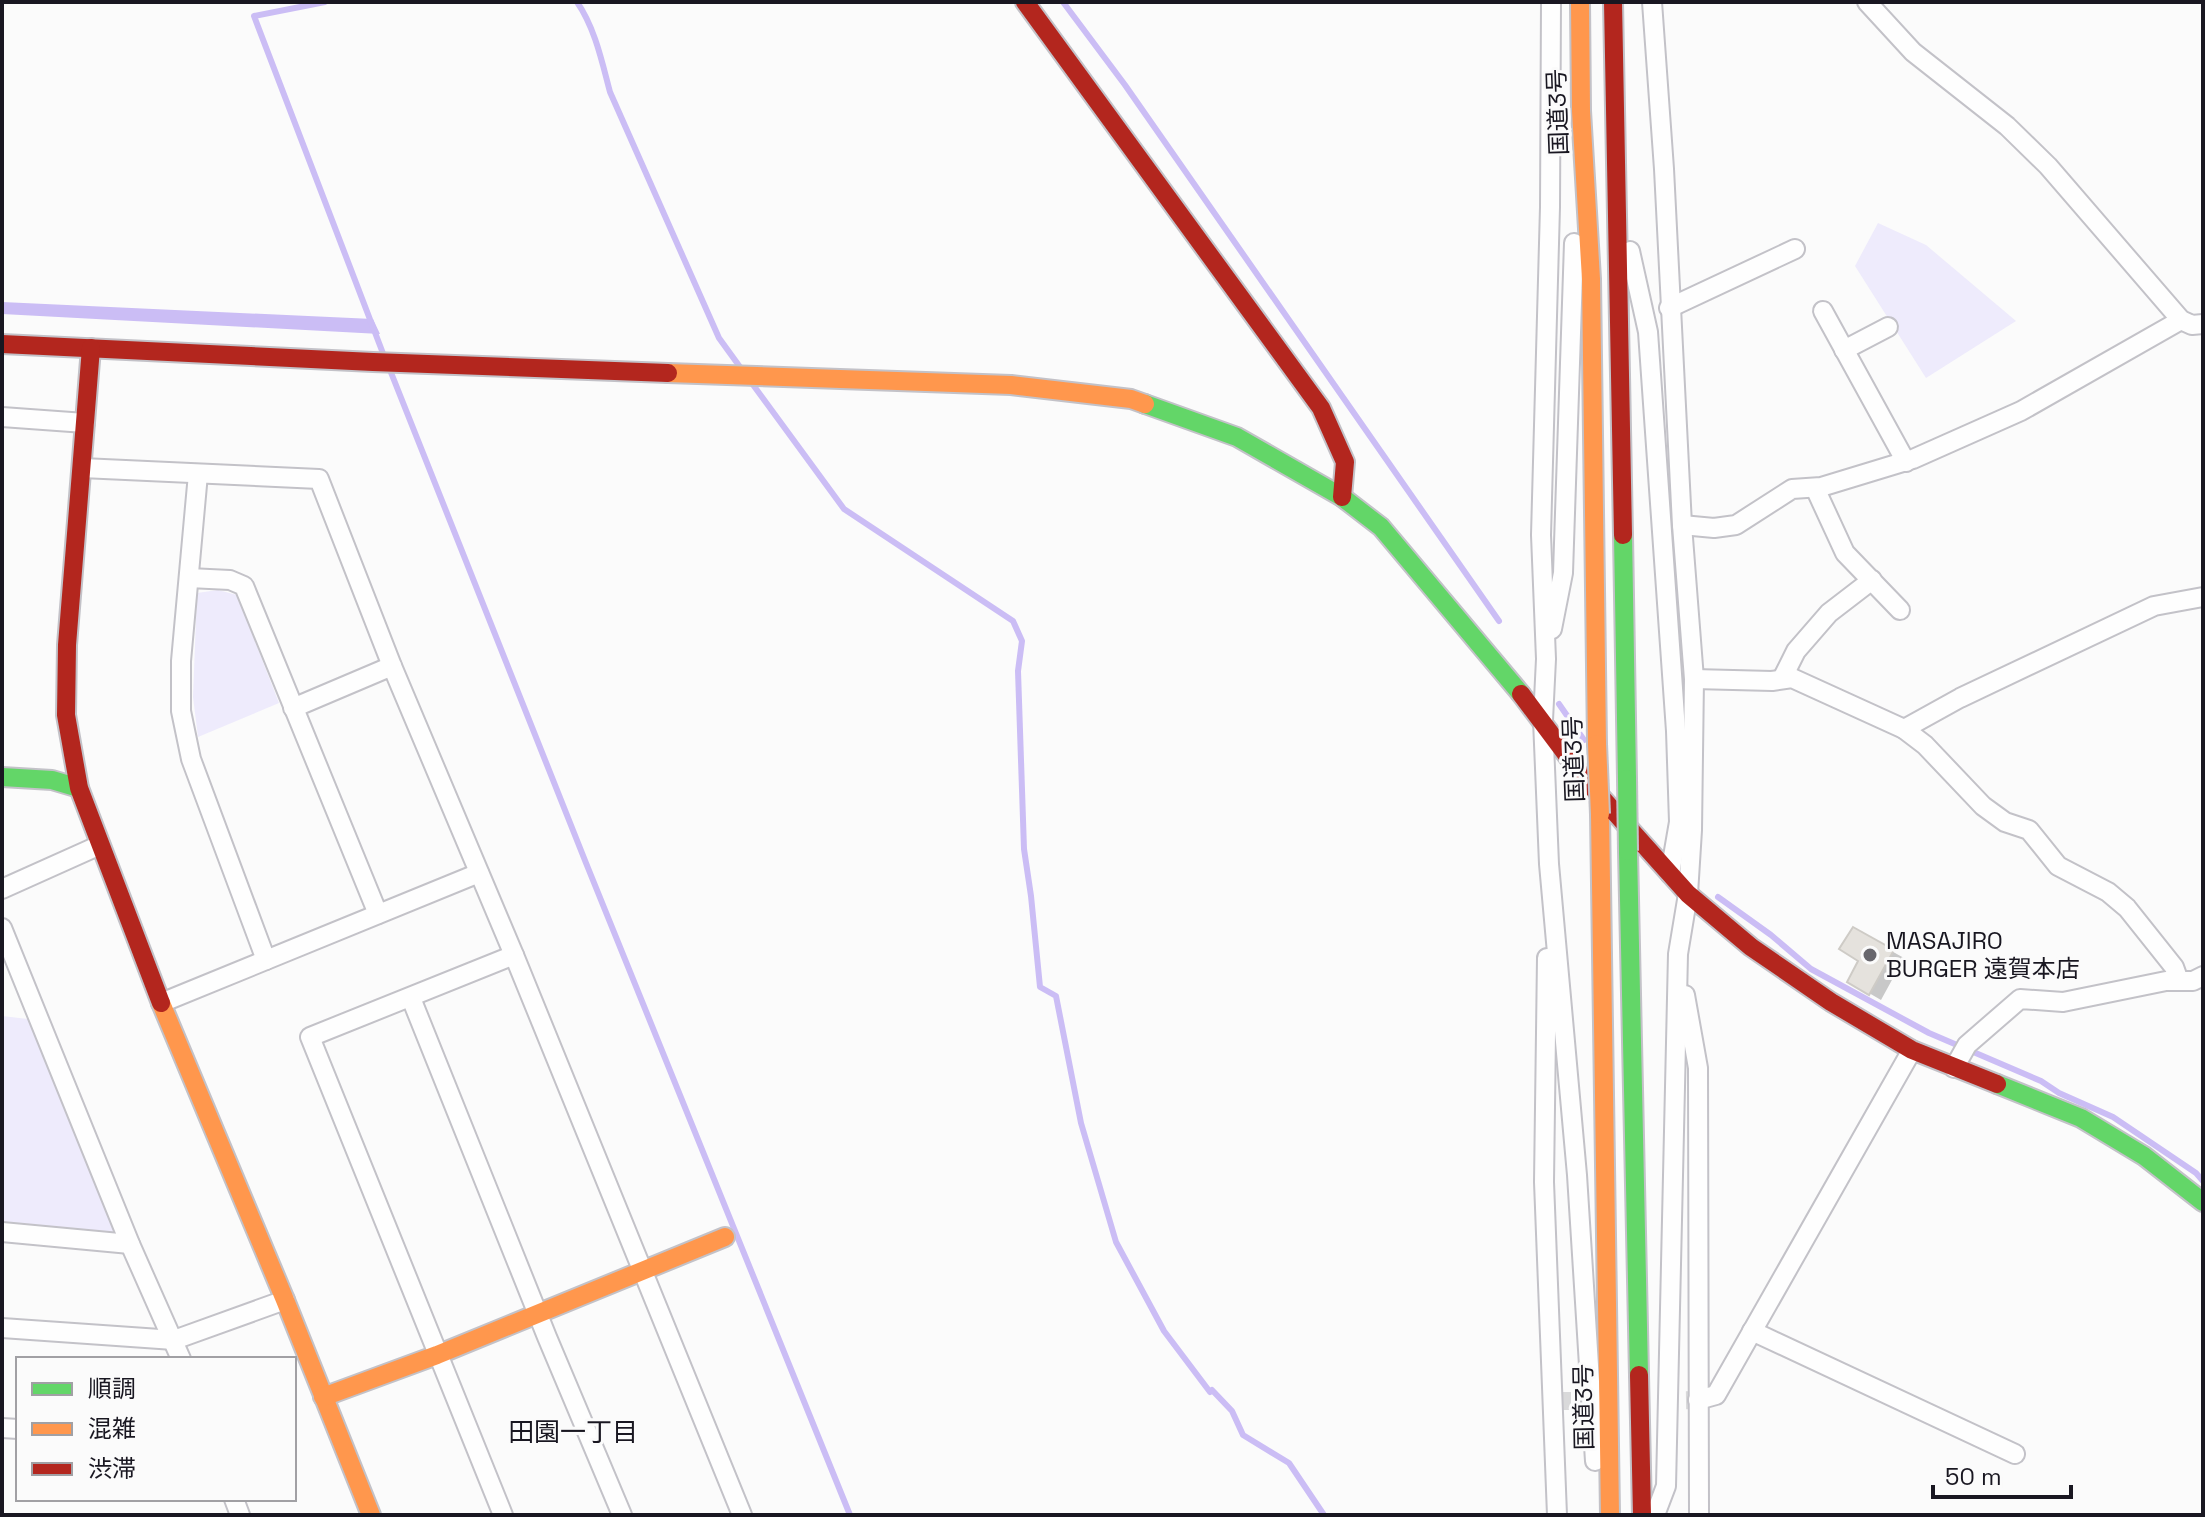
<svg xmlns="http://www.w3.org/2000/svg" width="2205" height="1517" font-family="'Space Grotesk','Noto Sans JP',sans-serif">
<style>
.green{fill:#eeebfc}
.water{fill:#cbbdf5}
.shadow{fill:#0003}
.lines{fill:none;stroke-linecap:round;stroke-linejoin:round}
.stream{stroke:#cbbdf5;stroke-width:6}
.building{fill:#e5e2dd;stroke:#cecbc6;stroke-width:2}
.street-tunnel{stroke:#d9d9da;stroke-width:18;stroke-dasharray:18 9;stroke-linecap:butt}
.street-casing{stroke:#c3c2c8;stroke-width:22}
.fast-casing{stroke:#c3c2c8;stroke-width:22}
.slow-casing{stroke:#c3c2c8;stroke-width:22}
.jam-casing{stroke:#c3c2c8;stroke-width:22}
.street{stroke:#fefefe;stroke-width:18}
.fast{stroke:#63d668;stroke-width:18}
.slow{stroke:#ff974d;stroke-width:18}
.jam{stroke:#b3261e;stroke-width:18}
.fast-bridge-casing{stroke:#c3c2c8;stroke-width:22;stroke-linecap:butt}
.slow-bridge-casing{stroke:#c3c2c8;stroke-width:22;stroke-linecap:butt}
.fast-bridge{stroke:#63d668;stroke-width:18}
.slow-bridge{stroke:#ff974d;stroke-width:18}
.poi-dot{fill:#68676d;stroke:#fbfbfb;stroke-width:3}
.labels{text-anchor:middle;stroke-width:6;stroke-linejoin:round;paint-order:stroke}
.street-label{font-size:24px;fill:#191721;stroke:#fbfbfb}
.poi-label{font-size:24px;fill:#191721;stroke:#fbfbfb;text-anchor:start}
.neighbourhood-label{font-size:26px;fill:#191721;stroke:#fbfbfb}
</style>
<rect width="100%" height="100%" fill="#fbfbfb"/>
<g class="green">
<polygon points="1878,223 1926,245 2016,321 1926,378 1855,266"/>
<polygon points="218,590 237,595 279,703 198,737 193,697 197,593"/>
<polygon points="2,1016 28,1019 123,1237 2,1226"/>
</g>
<polygon class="water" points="2,302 373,319 380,334 2,314"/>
<polygon class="shadow" points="1854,930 1904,958 1881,1000 1850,982 1861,960"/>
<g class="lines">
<g class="stream">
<polyline points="325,2 254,16 384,356"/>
<path d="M577,2c18,26 25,60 33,90l109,246 21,29"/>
<polyline points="1063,2 1125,85 1499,621"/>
<polyline points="390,370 586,863 850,1515"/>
<polyline points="751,382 844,509 1013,621 1022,641 1018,671 1024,849 1031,896 1040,987 1056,996 1081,1123 1116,1242 1164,1331 1210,1392 1212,1390 1232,1411 1243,1435 1289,1463 1324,1515"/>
<polyline points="1559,704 1584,740"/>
<polyline points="1718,897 1771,935 1811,969 1929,1033 2041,1081 2059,1093 2113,1117 2196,1173 2203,1181"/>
</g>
</g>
<polygon class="building" points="1853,927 1894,950 1869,995 1847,982 1858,961 1839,949"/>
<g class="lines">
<g class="street-tunnel">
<polyline points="1553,1401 1606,1401"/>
<polyline points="1632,1401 1698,1400"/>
</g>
<g class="street-casing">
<g id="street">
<polyline points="1551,2 1550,207 1541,535 1546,659 1543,720 1549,864 1577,1175 1595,1461"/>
<polyline points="1652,2 1664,169 1682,525 1694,679 1692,830 1688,894 1678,954 1666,1486 1655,1515"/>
<polyline points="1867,2 1913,52 2007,126 2048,166 2181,320 2192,325 2203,324"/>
<polyline points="1630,251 1648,332 1676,731 1679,822 1670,874"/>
<polyline points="1669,308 1795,249"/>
<polyline points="1823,311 1906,462"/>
<polyline points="1844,350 1888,327"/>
<polyline points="2,417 85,423"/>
<polyline points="82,468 319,479 392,666 514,955 742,1515"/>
<polyline points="198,474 181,661 181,711 191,759 266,960"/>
<polyline points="1815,488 1845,553 1900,610"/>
<polyline points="1682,525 1714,528 1736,525 1792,489 1821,487 1913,459 2021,411 2181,320"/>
<polyline points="189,578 230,580 244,586 378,914"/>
<polyline points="1552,629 1563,573 1574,243"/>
<polyline points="1694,679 1772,681 1792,678 1904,729 1960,698 2154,606 2203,597"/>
<polyline points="1782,679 1796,651 1829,613 1872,580"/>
<polyline points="293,708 392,666"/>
<polyline points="1904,729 1925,745 1983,806 2005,822 2029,830 2058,866 2108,892 2127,908 2174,967 2179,981"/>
<polyline points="2,889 100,845"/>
<polyline points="2,928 130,1244 181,1359"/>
<polyline points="1547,958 1544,1182 1557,1515"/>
<polyline points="1685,995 1698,1068 1699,1515"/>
<polyline points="411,998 547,1337 622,1515"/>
<polyline points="161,1003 479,873"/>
<polyline points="1954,1068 1967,1045 2020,999 2063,1002 2166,981 2193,981 2203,976"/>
<polyline points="2,1232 130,1244"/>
<polyline points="2,1328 174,1340 285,1300"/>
<polyline points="1752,1331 2015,1454"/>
<polyline points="1698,1400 1716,1395 1912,1050"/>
<polyline points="2,1428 18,1429"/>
<polyline points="234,1499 240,1515"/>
<polyline points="503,1515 310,1037 514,955"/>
</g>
</g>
<g class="fast-casing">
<g id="fast">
<polyline points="1145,404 1237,437 1342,497 1381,527 1521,694"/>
<polyline points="1623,535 1627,779"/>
<polyline points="2,777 52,780 79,788"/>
<polyline points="1628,851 1639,1375"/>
<polyline points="1997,1084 2081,1118 2144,1156 2203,1202"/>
</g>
</g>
<g class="slow-casing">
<g id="slow">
<polyline points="1580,2 1581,111 1591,279 1597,744"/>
<polyline points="668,373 1011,385 1131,399 1145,404"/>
<polyline points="1600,814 1610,1515"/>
<polyline points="161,1003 285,1300 371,1515"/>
<polyline points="323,1397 437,1355 725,1237"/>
</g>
</g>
<g class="jam-casing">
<g id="jam">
<polyline points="1025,2 1321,408 1345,462 1342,497"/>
<polyline points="1613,2 1623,535"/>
<polyline points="2,344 373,362 668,373"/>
<polyline points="91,348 67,645 66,715 79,788 161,1003"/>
<polyline points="1521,694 1584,778 1688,894 1751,947 1831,1002 1912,1050 1997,1084"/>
<polyline points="1639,1375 1642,1515"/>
</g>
</g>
<use href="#street" class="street"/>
<use href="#fast" class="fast"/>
<use href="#slow" class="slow"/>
<use href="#jam" class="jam"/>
<g class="fast-bridge-casing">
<polyline id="fast-bridge" points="1627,779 1628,851"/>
</g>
<g class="slow-bridge-casing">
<polyline id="slow-bridge" points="1597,744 1600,814"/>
</g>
<use href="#fast-bridge" class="fast-bridge"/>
<use href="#slow-bridge" class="slow-bridge"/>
</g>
<circle class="poi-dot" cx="1870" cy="955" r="8"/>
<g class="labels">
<g class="street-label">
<text transform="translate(1558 112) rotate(-92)" y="8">国道3号</text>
<text transform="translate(1574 759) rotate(-92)" y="8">国道3号</text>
<text transform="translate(1584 1407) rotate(-91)" y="8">国道3号</text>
</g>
<g class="poi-label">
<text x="1886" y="949">MASAJIRO<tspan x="1886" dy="28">BURGER 遠賀本店</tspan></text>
</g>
<g class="neighbourhood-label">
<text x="573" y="1441">田園一丁目</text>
</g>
</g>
<rect width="2205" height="1517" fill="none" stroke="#191721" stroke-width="8"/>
<rect x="16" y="1357" width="280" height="144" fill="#fbfbfb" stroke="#a1a0a4" stroke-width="2"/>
<rect x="32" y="1383" width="40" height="12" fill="#63d668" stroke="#a1a0a4" stroke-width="2"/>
<text x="88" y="1397" font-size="24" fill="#191721">順調</text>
<rect x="32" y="1423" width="40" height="12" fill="#ff974d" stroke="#a1a0a4" stroke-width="2"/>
<text x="88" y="1437" font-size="24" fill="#191721">混雑</text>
<rect x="32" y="1463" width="40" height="12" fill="#b3261e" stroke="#a1a0a4" stroke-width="2"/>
<text x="88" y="1477" font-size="24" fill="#191721">渋滞</text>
<path d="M1933 1485v12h138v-12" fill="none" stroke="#191721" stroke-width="4"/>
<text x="1945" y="1485" font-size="24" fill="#191721" stroke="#fbfbfb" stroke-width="6" paint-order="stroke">50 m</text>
</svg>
